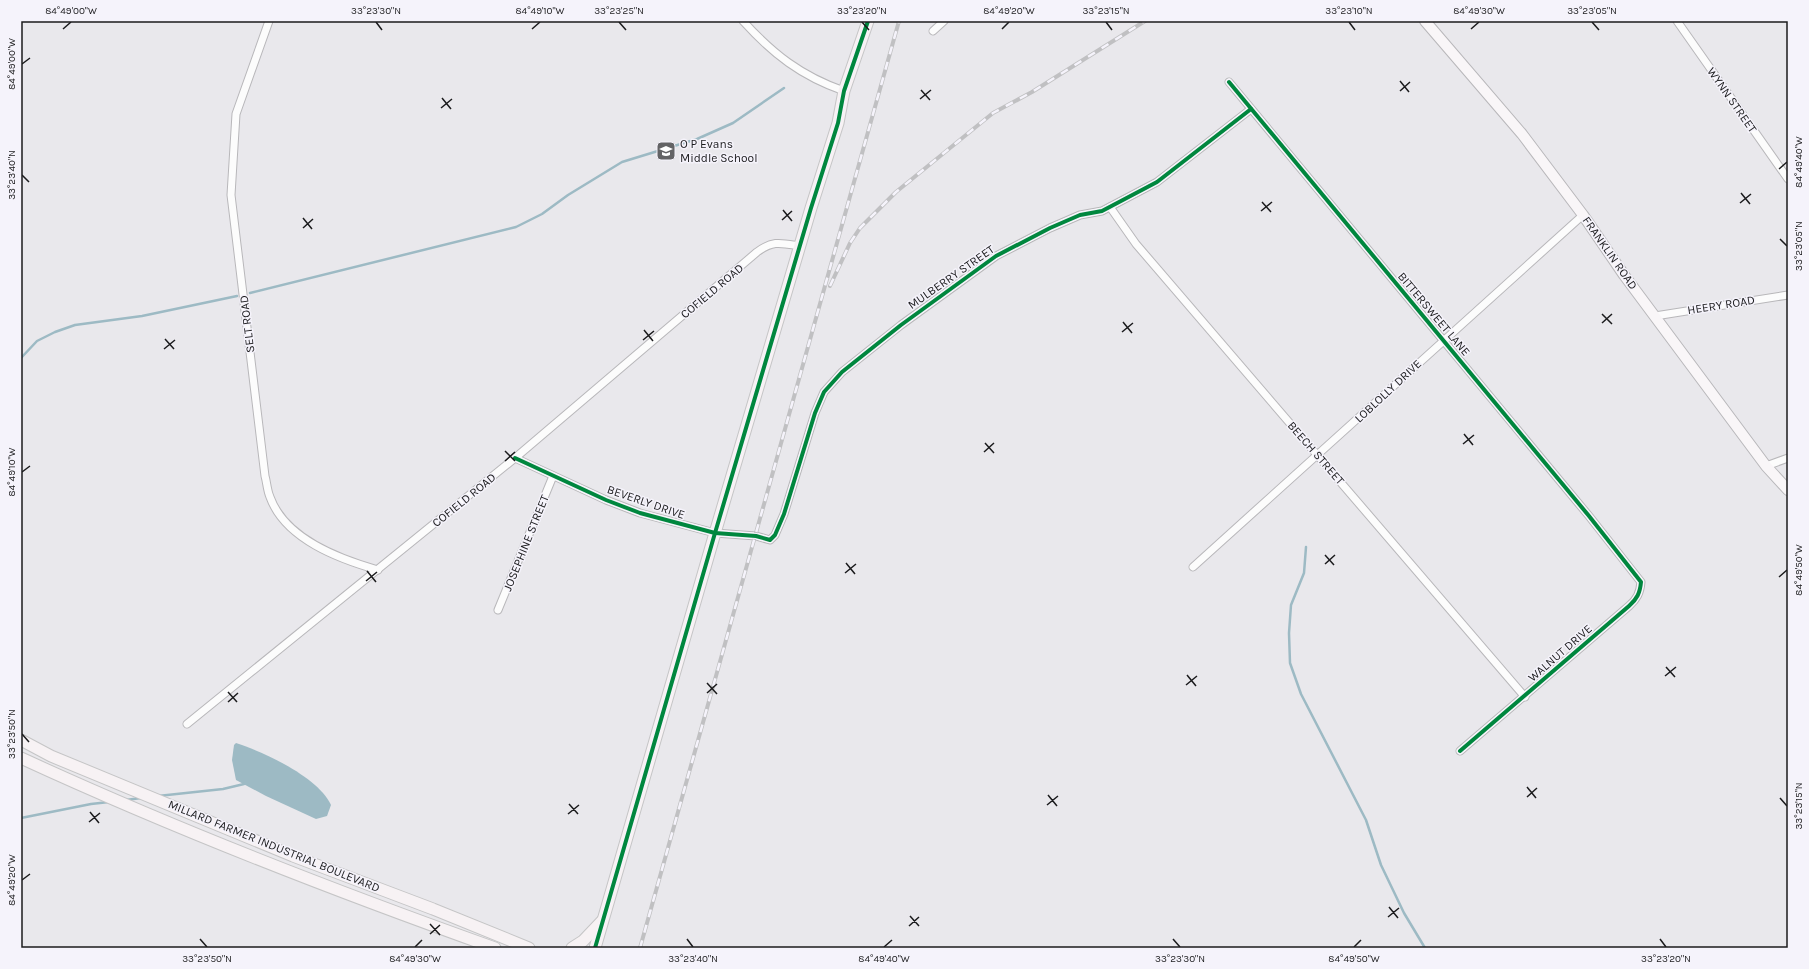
<svg xmlns="http://www.w3.org/2000/svg" width="1809" height="969" font-family="Karla,sans-serif">
<style>
.water{fill:#9dbac4}
.lines{fill:none;stroke-linecap:round;stroke-linejoin:round}
.stream{stroke:#9dbac4;stroke-width:2.5}
.minor-casing{stroke:#b8b7ba;stroke-width:9}
.secondary-casing{stroke:#b8b7ba;stroke-width:12}
.primary-casing{stroke:#c5c5c6;stroke-width:13}
.minor{stroke:#fcfcfc;stroke-width:7}
.secondary{stroke:#f9f6f8;stroke-width:10}
.primary{stroke:#f7f2f4;stroke-width:11}
.rail-casing{stroke:#c0c0c2;stroke-width:4}
.rail{stroke:#f5f3fb;stroke-width:2.5;stroke-dasharray:8;stroke-linecap:butt}
.cycleway-casing{stroke:#f5f3fb;stroke-width:6}
.cycleway{stroke:#00873e;stroke-width:4}
.ticks{fill:none;stroke:#1b1b1d;stroke-width:1.5}
.labels{text-anchor:middle;stroke-width:3;stroke-linejoin:round;paint-order:stroke}
.street-label{font-size:12px;fill:#1b1b1d;stroke:#f5f3fb}
.poi-label{font-size:12px;fill:#1b1b1d;stroke:#f5f3fb;text-anchor:start}
.neatline{fill:none;stroke:#1b1b1d;stroke-width:1.5}
.ticks-label{font-size:10px;text-anchor:middle;fill:#1b1b1d}
</style>
<rect width="100%" height="100%" fill="#e9e8ec"/>
<path class="water" d="M236,743c28,9 82,34 95,62l-4,11 -11,3 -50,-23 -30,-16 -4,-20 2,-15z"/>
<g class="lines">
<g class="stream">
<polyline points="250,293 516,227 542,214 568,195 622,162 697,139 733,123 784,88"/>
<polyline points="21,358 37,341 55,332 75,325 142,316 237,296"/>
<polyline points="1306,547 1304,573 1291,605 1289,633 1290,663 1301,694 1366,820 1381,865 1404,913 1425,948"/>
<polyline points="158,796 223,789 244,784"/>
<polyline points="126,800 141,798"/>
<polyline points="21,818 91,804 109,802"/>
</g>
<g class="minor-casing">
<g id="minor">
<path d="M269,21l-33,93 -5,81 34,281c2,7 2,14 5,21 15,42 69,62 108,73"/>
<path d="M743,21c30,33 58,55 101,70"/>
<polyline points="1677,21 1788,179"/>
<polyline points="933,31 944,21"/>
<path d="M1229,82l360,434 52,66c-1,11 -4,17 -12,24l-169,145"/>
<polyline points="1110,207 1136,244 1525,697"/>
<polyline points="1655,316 1788,295"/>
<polyline points="515,458 606,500 640,513 715,533 756,536 770,540 775,535 784,514 815,413 824,392 842,372 901,325 996,256 1050,228 1080,215 1102,211 1157,182 1251,109"/>
<polyline points="1766,466 1788,458"/>
<polyline points="1193,567 1583,215"/>
<polyline points="498,610 553,476"/>
<path d="M187,724l328,-266 242,-206c16,-12 24,-9 43,-6"/>
</g>
</g>
<g class="secondary-casing">
<polyline id="secondary" points="1425,21 1522,134 1583,215 1624,275 1766,466 1788,490"/>
</g>
<g class="primary-casing">
<g id="primary">
<polyline points="21,740 51,756 293,856 433,909 529,948"/>
<path d="M21,758c154,71 314,133 474,190"/>
<polyline points="572,948 583,941 602,921"/>
<polyline points="595,948 715,533 811,208 838,123 844,91 868,21"/>
</g>
</g>
<use href="#minor" class="minor"/>
<use href="#secondary" class="secondary"/>
<use href="#primary" class="primary"/>
<g class="rail-casing">
<g id="rail">
<polyline points="830,286 850,243 860,228 896,192 993,113 1032,92 1145,21"/>
<polyline points="640,948 899,21"/>
</g>
</g>
<use href="#rail" class="rail"/>
<g class="cycleway-casing">
<g id="cycleway">
<path d="M1229,82l360,434 52,66c-1,11 -4,17 -12,24l-169,145"/>
<polyline points="515,458 606,500 640,513 715,533 756,536 770,540 775,535 784,514 815,413 824,392 842,372 901,325 996,256 1050,228 1080,215 1102,211 1157,182 1251,109"/>
<polyline points="595,948 715,533 811,208 838,123 844,91 868,21"/>
</g>
</g>
<use href="#cycleway" class="cycleway"/>
</g>
<path class="ticks" d="M376,22l6,8M619,22l7,8M862,22l7,8M1106,22l6,8M1349,22l6,8M1592,22l7,8M63,29l8,-7M532,29l8,-7M1002,29l7,-7M1471,29l8,-7M22,64l8,-6M1400,81l9,11M921,90l9,10M1400,91l10,-9M442,98l9,11M920,99l11,-9M441,108l11,-9M1779,169l8,-7M22,175l7,7M1741,193l9,11M1262,202l9,10M1740,203l11,-9M783,210l9,11M1261,211l11,-9M303,218l9,11M782,220l10,-9M303,228l10,-9M1780,239l7,7M1602,314l10,10M1123,322l9,11M1602,323l10,-9M644,330l9,11M1122,332l11,-9M165,339l9,10M643,340l11,-9M164,349l11,-9M1464,434l9,11M985,443l9,10M1463,444l11,-9M505,451l10,10M984,452l10,-9M505,461l10,-9M22,472l8,-6M1325,555l9,10M846,563l9,11M1325,564l10,-9M367,571l9,11M845,573l11,-9M1779,577l8,-7M366,581l11,-9M1666,667l9,10M1187,675l9,11M1665,676l11,-9M707,683l10,11M1186,685l11,-9M228,692l9,10M707,693l10,-9M228,702l10,-9M22,734l7,8M1527,787l9,11M1048,795l9,11M1527,797l10,-9M1780,798l7,8M569,804l9,10M1047,805l11,-9M90,812l9,11M568,814l11,-9M89,822l11,-9M22,880l8,-6M1389,907l9,11M910,916l9,10M1388,917l11,-9M430,924l10,11M909,926l10,-9M430,934l10,-9M200,939l7,8M687,939l6,8M1173,939l7,8M1660,939l6,8M415,947l7,-7M884,947l8,-7M1354,947l7,-7"/>
<defs>
<g id="school-square" transform="scale(1)"><rect x="-9" y="-9" width="18" height="18" rx="4" fill="#636365" stroke="#f5f3fb"/><path d="M0-5L7-2L0 1L-7-2ZM-4 1L0 2.5L4 1V4Q0 6-4 4Z" fill="#fff"/></g>
</defs>
<g fill-rule="evenodd">
<use href="#school-square" x="666" y="151"/>
</g>
<g class="labels">
<g class="street-label">
<text transform="translate(1732 100) rotate(55)" y="4">WYNN STREET</text>
<text transform="translate(1610 253) rotate(55)" y="4">FRANKLIN ROAD</text>
<text transform="translate(951 277) rotate(-35)" y="4">MULBERRY STREET</text>
<text transform="translate(712 291) rotate(-40)" y="4">COFIELD ROAD</text>
<text transform="translate(1721 305) rotate(-9)" y="4">HEERY ROAD</text>
<text transform="translate(1434 314) rotate(50)" y="4">BITTERSWEET LANE</text>
<text transform="translate(247 324) rotate(-97)" y="4">SELT ROAD</text>
<text transform="translate(1388 391) rotate(-43)" y="4">LOBLOLLY DRIVE</text>
<text transform="translate(1316 453) rotate(49)" y="4">BEECH STREET</text>
<text transform="translate(464 500) rotate(-39)" y="4">COFIELD ROAD</text>
<text transform="translate(646 502) rotate(19)" y="4">BEVERLY DRIVE</text>
<text transform="translate(526 543) rotate(-68)" y="4">JOSEPHINE STREET</text>
<text transform="translate(1560 653) rotate(-41)" y="4">WALNUT DRIVE</text>
<text transform="translate(274 846) rotate(22)" y="4">MILLARD FARMER INDUSTRIAL BOULEVARD</text>
</g>
<g class="poi-label">
<text x="680" y="148">O P Evans<tspan x="680" dy="14">Middle School</tspan></text>
</g>
</g>
<rect width="1809" height="969" fill="none" stroke="#f5f3fb" stroke-width="44"/>
<rect x="22" y="22" width="1765" height="925" class="neatline"/>
<g class="ticks-label">
<text x="71" y="14">84°49'00"W</text>
<text x="376" y="14">33°23'30"N</text>
<text x="540" y="14">84°49'10"W</text>
<text x="619" y="14">33°23'25"N</text>
<text x="862" y="14">33°23'20"N</text>
<text x="1009" y="14">84°49'20"W</text>
<text x="1106" y="14">33°23'15"N</text>
<text x="1349" y="14">33°23'10"N</text>
<text x="1479" y="14">84°49'30"W</text>
<text x="1592" y="14">33°23'05"N</text>
<text transform="translate(11 64) rotate(-90)" y="4">84°49'00"W</text>
<text transform="translate(1798 162) rotate(-90)" y="4">84°49'40"W</text>
<text transform="translate(11 175) rotate(-90)" y="4">33°23'40"N</text>
<text transform="translate(1798 246) rotate(-90)" y="4">33°23'05"N</text>
<text transform="translate(11 472) rotate(-90)" y="4">84°49'10"W</text>
<text transform="translate(1798 570) rotate(-90)" y="4">84°49'50"W</text>
<text transform="translate(11 734) rotate(-90)" y="4">33°23'50"N</text>
<text transform="translate(1798 806) rotate(-90)" y="4">33°23'15"N</text>
<text transform="translate(11 880) rotate(-90)" y="4">84°49'20"W</text>
<text x="207" y="962">33°23'50"N</text>
<text x="415" y="962">84°49'30"W</text>
<text x="693" y="962">33°23'40"N</text>
<text x="884" y="962">84°49'40"W</text>
<text x="1180" y="962">33°23'30"N</text>
<text x="1354" y="962">84°49'50"W</text>
<text x="1666" y="962">33°23'20"N</text>
</g>
</svg>
